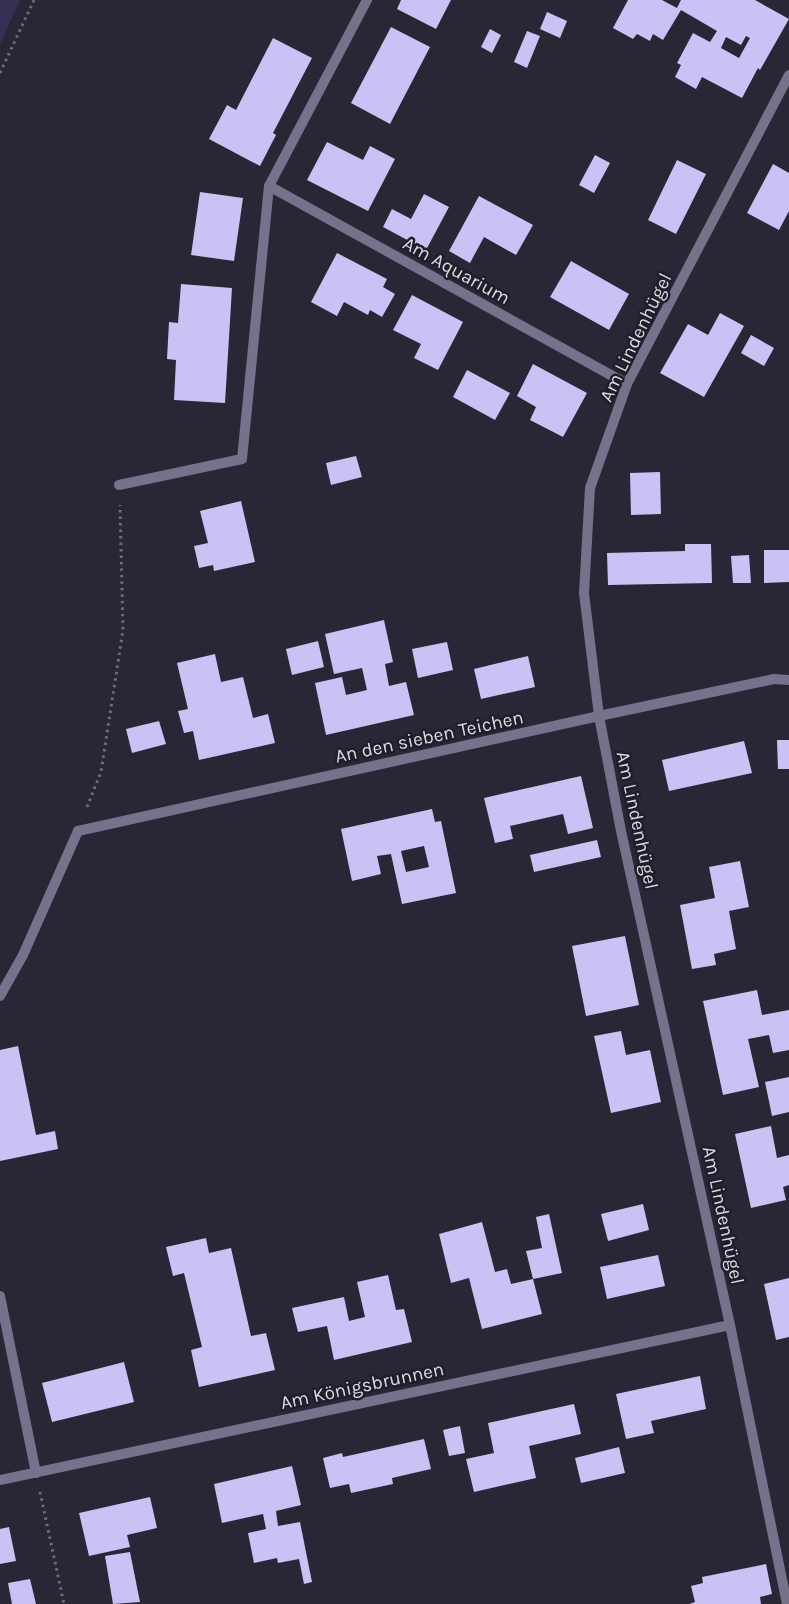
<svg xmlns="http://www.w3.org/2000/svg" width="789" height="1604" font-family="Karla,sans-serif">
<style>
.green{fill:#373054}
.building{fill:#c9c2f5;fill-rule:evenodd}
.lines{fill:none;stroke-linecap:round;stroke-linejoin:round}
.path{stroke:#6e6c79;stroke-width:3;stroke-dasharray:2.5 4;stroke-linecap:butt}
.lane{stroke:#75728c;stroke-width:10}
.street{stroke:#75728c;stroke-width:10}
.labels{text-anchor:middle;stroke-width:5;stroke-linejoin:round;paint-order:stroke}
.street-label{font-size:19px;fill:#dcdbe4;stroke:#201e2b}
</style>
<rect width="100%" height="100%" fill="#292735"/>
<polygon class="green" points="0,0 20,0 0,44"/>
<g class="building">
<polygon points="401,0 451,0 436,29 397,9"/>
<path d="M628,0h34l15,8 4,-8h74l34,19 -29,51 -2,-2 -16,30 -40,-21 -6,12 -21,-12 6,-12 -4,-2 16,-30 17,9 7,-11 -36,-21 -18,30 -10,-6 -3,7 -13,-7 -4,5 -20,-11zM746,36l4,2 -11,20 -18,-10 5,-11 15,8z"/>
<polygon points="547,12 567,21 560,38 540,29"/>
<polygon points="391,27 430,47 390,124 351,103"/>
<polygon points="490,29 501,35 492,53 481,47"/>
<polygon points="527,31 540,36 527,68 514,62"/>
<polygon points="273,38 312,58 273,133 276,135 260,166 209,139 227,105 236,110"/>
<polygon points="327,142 363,160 370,146 395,159 368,211 307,180"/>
<polygon points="595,155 610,163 594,193 579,185"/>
<polygon points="677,160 706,174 676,234 648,220"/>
<polygon points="773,164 789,173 789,211 779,230 747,213"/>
<polygon points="200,192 243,198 234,261 191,255"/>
<polygon points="424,194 449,207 426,250 383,227 392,209 411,219"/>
<polygon points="479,196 533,225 516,255 484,237 470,263 449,251"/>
<polygon points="337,253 387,279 383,287 395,294 382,317 370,310 368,315 344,302 337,316 311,302"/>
<polygon points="571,261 629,294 609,330 550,297"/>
<polygon points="181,284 232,288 225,403 174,400 176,360 167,359 169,322 178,323"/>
<polygon points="412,295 463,322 438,370 414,358 421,344 393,330"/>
<polygon points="720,313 744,326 704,397 660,373 688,324 708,335"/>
<polygon points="751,335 774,348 764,366 741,353"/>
<polygon points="533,364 587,393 563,437 530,420 536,407 517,396"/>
<polygon points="467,370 510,393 495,420 453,397"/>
<polygon points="356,456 362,477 331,485 326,463"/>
<polygon points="660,472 661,514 631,515 630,473"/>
<polygon points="241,501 255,562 214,571 213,565 199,568 194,546 208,543 200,511"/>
<polygon points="685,544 711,544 712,583 608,585 607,553 685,551"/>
<polygon points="764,550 789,550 789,582 764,583"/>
<polygon points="749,555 751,583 733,583 731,556"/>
<polygon points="384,620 393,662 385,664 389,686 406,682 414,715 326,735 315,683 342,677 346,695 367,690 362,668 334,674 325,634"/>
<polygon points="318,641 324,667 292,675 286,649"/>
<polygon points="447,642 453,670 418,678 412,649"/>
<polygon points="215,654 221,682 243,677 253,718 268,714 275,743 199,760 193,731 184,733 178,711 188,709 177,663"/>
<polygon points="528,656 535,687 481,699 474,669"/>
<polygon points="159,721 166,744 132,753 126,729"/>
<polygon points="777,740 789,740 789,769 778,769"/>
<polygon points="744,741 752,773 669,791 662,760"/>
<polygon points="581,776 593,828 568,834 563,814 510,826 513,839 495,843 484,798"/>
<path d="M432,809l3,13 6,-1 15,72 -54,11 -11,-50 -14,2 4,18 -29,7 -11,-52zM424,846l5,21 -23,5 -5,-21z"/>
<polygon points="597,840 601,857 534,872 530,855"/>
<polygon points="740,861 749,907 729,911 736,949 714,954 716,965 692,969 680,905 715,898 709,867"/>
<polygon points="625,936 639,1005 586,1016 572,946"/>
<polygon points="757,990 762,1015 789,1010 789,1050 773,1053 769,1035 748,1039 759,1087 723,1095 703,1001"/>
<polygon points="621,1031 626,1055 650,1050 661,1102 611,1113 594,1036"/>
<polygon points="18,1046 36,1135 55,1131 58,1149 0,1161 0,1050"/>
<polygon points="789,1077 789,1112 772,1116 765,1082"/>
<polygon points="771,1126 777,1158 789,1155 789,1185 783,1187 786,1200 751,1208 735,1134"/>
<polygon points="643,1204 649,1230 608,1241 601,1214"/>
<polygon points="549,1214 562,1273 533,1279 526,1251 542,1248 536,1217"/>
<polygon points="482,1222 495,1272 507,1269 511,1284 533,1279 542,1314 482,1329 469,1278 451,1283 439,1234"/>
<polygon points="206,1238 209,1253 231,1248 251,1336 266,1333 275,1370 199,1387 191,1350 202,1347 184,1273 173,1276 166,1247"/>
<polygon points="658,1255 665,1286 607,1299 600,1267"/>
<polygon points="388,1275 396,1310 404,1309 412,1342 334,1360 327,1326 298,1332 292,1308 344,1297 349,1321 365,1317 357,1282"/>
<polygon points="789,1278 789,1337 776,1340 764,1284"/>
<polygon points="124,1362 134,1402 52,1422 42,1383"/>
<polygon points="700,1376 706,1409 651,1421 654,1433 626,1439 616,1394"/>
<polygon points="574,1404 581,1434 529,1446 536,1478 474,1492 466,1459 494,1453 488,1423"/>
<polygon points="460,1426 465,1453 449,1456 443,1430"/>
<polygon points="424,1439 431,1469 392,1478 393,1484 351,1493 349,1484 330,1488 323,1458 342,1453 343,1457"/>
<polygon points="619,1447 625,1473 581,1483 575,1458"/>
<polygon points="292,1466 301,1505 276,1511 278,1526 300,1522 312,1582 304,1584 299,1559 278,1563 277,1558 254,1563 248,1533 266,1529 263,1514 222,1523 214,1484"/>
<polygon points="150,1497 157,1528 127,1535 130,1547 89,1556 79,1513"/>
<polygon points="9,1527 16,1561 0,1564 0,1529"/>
<polygon points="130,1552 140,1602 113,1604 105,1556"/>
<polygon points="766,1564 772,1594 760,1597 761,1604 689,1604 695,1602 691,1586 703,1583 702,1577"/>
<polygon points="30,1579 36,1604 12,1604 8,1583"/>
</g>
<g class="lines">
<g class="path">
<polyline points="0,73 34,0"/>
<polyline points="87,807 101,772 123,630 120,505"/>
<polyline points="40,1492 64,1604"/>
</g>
<g class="lane">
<polyline points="0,996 23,955 78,831"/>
<polyline points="0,1296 36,1473"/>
</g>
<g class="street">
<polyline points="269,186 627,384"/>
<polyline points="119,485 242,459 269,186 367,0"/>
<polyline points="78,831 599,716 774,679 789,680"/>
<polyline points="0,1480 730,1325"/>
<polyline points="787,1604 730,1325 621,831 599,716 584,593 590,488 627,384 789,75"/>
</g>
</g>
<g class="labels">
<g class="street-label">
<text transform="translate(457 270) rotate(29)" y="7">Am Aquarium</text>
<text transform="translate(635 337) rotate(-64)" y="7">Am Lindenhügel</text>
<text transform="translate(429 736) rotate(-12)" y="7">An den sieben Teichen</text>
<text transform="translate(638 820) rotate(78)" y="7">Am Lindenhügel</text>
<text transform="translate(724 1215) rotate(78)" y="7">Am Lindenhügel</text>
<text transform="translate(362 1385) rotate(-12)" y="7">Am Königsbrunnen</text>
</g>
</g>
</svg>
